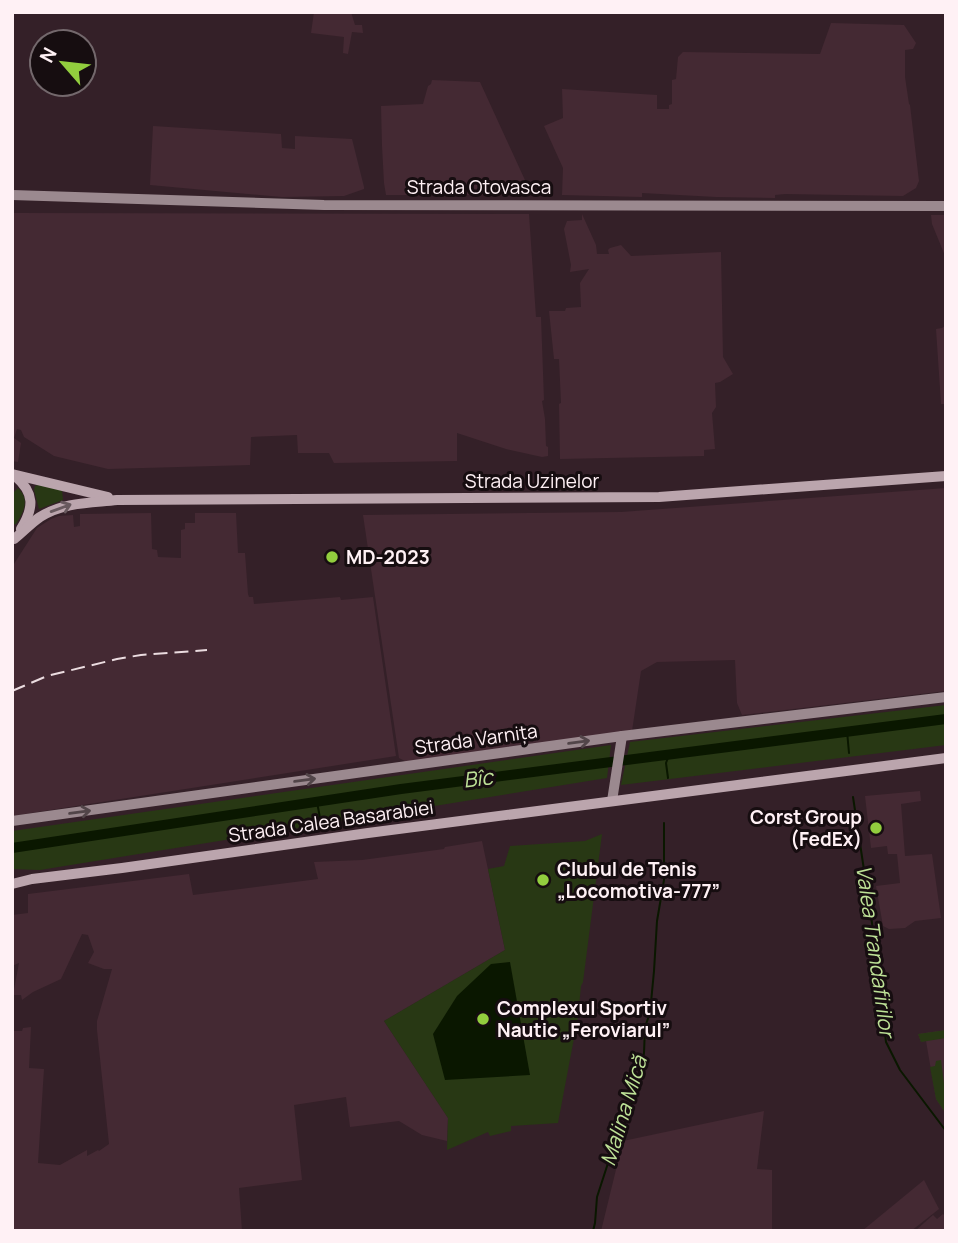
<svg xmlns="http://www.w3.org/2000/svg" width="958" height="1243" font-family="Manrope,sans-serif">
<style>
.built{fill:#442933}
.green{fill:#283814}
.water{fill:#0a1700}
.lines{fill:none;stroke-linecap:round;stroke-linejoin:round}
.stream{stroke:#0a1700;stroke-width:2}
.river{stroke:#0a1700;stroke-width:10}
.secondary{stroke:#9b898f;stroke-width:10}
.primary{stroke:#bba5ad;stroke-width:10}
.rail{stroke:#ebdce0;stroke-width:2;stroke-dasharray:14 7;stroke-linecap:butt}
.oneway{stroke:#68595e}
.oneway2{stroke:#524549}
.poi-dot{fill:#92cd3e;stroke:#160d10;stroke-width:2.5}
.labels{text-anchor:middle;stroke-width:6;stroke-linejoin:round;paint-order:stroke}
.street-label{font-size:19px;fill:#fff1f5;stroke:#160d10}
.poi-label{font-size:19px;font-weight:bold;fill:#fff1f5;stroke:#160d10;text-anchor:start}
.water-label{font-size:21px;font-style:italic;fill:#bee297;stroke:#160d10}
</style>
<rect width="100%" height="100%" fill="#342028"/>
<g class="built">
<polygon points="314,12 351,12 355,25 362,25 363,33 352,32 348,54 343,53 344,37 311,33"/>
<polygon points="831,23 904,25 916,43 913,49 905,50 905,77 909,104 910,105 919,181 916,188 903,196 785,194 775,195 775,198 716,197 642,193 642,197 562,195 563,168 544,126 563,118 562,89 657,95 657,109 669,109 669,105 672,104 672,80 676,79 678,57 683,52 820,54"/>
<polygon points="432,80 480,82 530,191 530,195 386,195 384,183 382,146 381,106 423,104 428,86 431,84"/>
<polygon points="153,126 281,134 282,148 295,149 295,136 352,139 364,187 364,189 344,196 282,197 150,185"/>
<polygon points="12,213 529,214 536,317 541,317 544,400 542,401 545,419 546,446 548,447 548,456 542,457 506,449 457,433 457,461 334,463 329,453 298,453 297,435 251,437 250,465 108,469 54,456 24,437 21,430 17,429 14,438 21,443 18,462 12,461"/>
<polygon points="582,214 596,245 597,254 609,254 608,250 610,248 621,245 631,256 721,252 723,357 733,374 720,382 715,383 716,407 712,413 715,449 704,450 704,456 560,459 559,404 561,403 559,359 554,359 549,311 565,311 566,308 581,307 580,283 589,269 570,272 571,265 564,229 567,221 582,220"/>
<polygon points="931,215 946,215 946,258 932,224"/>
<polygon points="946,325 946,404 941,404 936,329 942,328"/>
<polygon points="946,488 946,691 742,715 737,703 735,660 657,662 641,671 632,731 407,762 399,758 363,515 621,512"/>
<polygon points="151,513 152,549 157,550 158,557 181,558 181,530 185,529 185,523 195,523 195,513 236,513 238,553 245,553 248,594 249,597 253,597 254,604 340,597 341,600 373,597 396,756 12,816 12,567 37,528 51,519 59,516 73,515 74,527 80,526 80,514"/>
<polygon points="920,791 921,801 901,804 905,856 932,854 941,918 915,921 905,928 889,929 883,926 876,886 900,883 897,854 888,854 887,846 871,848 865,796"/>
<polygon points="482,841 505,950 384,1021 448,1118 447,1141 422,1135 399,1121 350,1127 346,1097 294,1105 302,1180 239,1188 242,1231 12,1231 12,1031 22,1031 23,1028 31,1027 29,1068 44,1069 38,1163 60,1165 87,1150 87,1156 98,1150 99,1151 109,1144 97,1030 97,1021 112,969 104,969 88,963 94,952 88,935 82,934 61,979 33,992 22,1000 21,995 13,995 19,963 12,966 12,915 28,913 28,894 189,874 193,895 318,879 314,862 362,860 444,849 445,847"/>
<polygon points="946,1030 946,1114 936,1099 926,1041 921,1042 918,1034"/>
<polygon points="764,1111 757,1169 772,1170 772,1231 601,1231 623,1141"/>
<polygon points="924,1180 939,1209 911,1231 862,1231"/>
<polygon points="943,1214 946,1217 946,1231 915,1231 933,1215 937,1219"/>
</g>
<g class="green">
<polygon points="38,485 62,490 63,500 39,509 34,490 35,486"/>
<path d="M18,488c12,11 6,24 -2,36l-4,1v-31z"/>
<polygon points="946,705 946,745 621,785 630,742"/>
<polygon points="611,745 607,778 40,870 12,869 12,831"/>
<polygon points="602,834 583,982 581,986 578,1017 558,1123 511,1126 511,1131 490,1136 488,1132 447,1150 448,1118 384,1021 505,950 488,869 504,866 510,846 585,841"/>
<polygon points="946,1030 946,1038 921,1042 918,1034"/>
<polygon points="941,1060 946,1100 946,1114 936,1099 930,1067 935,1066 936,1061"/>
</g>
<polygon class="water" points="510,962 530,1075 445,1080 433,1034 457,996 491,964"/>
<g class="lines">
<g class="stream">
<polyline points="847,731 849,753"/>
<polyline points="668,778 666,763 669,755"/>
<polyline points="853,797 872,923 886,1042 900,1070 946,1131"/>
<polyline points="317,802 320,818"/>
<polyline points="593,1231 595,1223 597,1197 609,1160 623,1128 634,1096 644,1053 645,1027 650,1013 654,971 657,921 664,880 664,823"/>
</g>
<polyline class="river" points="12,848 401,789 946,719"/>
<g class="secondary">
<polyline points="12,195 324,205 946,206"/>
<polyline points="612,801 622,736"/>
<polyline points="12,821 622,736 946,697"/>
</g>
<g class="primary">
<polyline points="12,474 108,497"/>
<path d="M15,476c20,17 19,32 6,53"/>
<path d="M14,539c9,-7 17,-16 26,-22 24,-15 50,-14 77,-17l542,-3 287,-21"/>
<polyline points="12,884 32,879 122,868 368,833 946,758"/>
</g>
<polyline class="rail" points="12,691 47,676 117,659 141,655 207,650"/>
</g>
<defs><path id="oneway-shaft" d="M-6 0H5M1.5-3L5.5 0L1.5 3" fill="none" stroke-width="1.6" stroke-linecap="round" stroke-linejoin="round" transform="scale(1.75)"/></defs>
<use class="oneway" href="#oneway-shaft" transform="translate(61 508) rotate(-20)"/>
<g class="oneway2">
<use href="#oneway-shaft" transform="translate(579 742) rotate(-8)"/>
<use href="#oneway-shaft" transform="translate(305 780) rotate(-8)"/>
<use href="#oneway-shaft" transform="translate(80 812) rotate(-8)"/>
</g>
<g class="poi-dot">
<circle cx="332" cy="557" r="7"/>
<circle cx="876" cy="828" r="7"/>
<circle cx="543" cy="880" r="7"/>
<circle cx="483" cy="1019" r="7"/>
</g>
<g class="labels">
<g class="street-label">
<text x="479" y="194">Strada Otovasca</text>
<text x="532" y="488">Strada Uzinelor</text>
<text transform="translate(476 739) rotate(-8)" y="7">Strada Varnița</text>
<text transform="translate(331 821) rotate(-8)" y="7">Strada Calea Basarabiei</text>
</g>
<g class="poi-label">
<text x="346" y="564">MD-2023</text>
<text x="862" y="824" text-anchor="end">Corst Group<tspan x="862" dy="22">(FedEx)</tspan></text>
<text x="557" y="876">Clubul de Tenis<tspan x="557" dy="22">„Locomotiva-777”</tspan></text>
<text x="497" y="1015">Complexul Sportiv<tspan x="497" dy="22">Nautic „Feroviarul”</tspan></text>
</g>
<g class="water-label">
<text transform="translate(478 779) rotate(-7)" y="7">Bîc</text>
<text transform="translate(875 951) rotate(82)" y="7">Valea Trandafirilor</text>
<text transform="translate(624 1111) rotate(-73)" y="7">Malina Mică</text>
</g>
</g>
<rect width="958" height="1243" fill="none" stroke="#fff1f5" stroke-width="28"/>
<g transform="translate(63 63) rotate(298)"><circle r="33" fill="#160d10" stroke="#73686c" stroke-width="2"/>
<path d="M0-5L12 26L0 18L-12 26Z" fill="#92cd3e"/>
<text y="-10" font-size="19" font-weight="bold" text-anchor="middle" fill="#fff1f5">N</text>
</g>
</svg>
